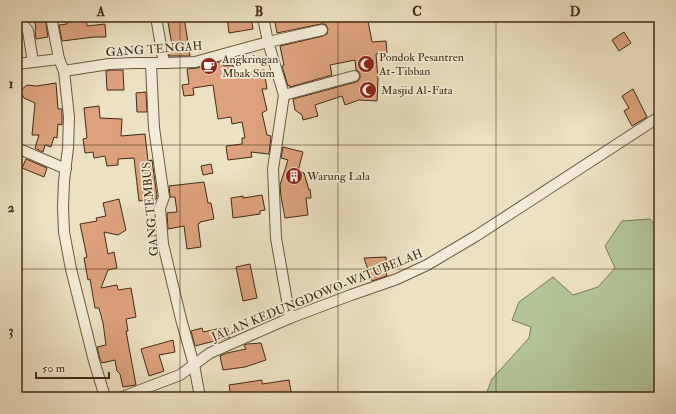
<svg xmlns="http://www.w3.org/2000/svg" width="676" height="414" font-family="'IM FELL Double Pica',serif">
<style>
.green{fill:#b3c498;stroke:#7a7856}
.building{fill:#dda27d;stroke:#412b15}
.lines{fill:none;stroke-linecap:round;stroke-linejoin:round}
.street-casing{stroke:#6c5840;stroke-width:12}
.street{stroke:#f3ecd8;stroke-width:10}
.grid{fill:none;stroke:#412b15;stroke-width:1;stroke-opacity:0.55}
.labels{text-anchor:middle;stroke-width:3.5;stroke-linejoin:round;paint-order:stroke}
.street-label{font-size:12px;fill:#412b15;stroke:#f3ecd8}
.poi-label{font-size:12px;fill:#412b15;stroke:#f3ecd8;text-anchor:start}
.neatline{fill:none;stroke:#412b15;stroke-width:1.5}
.grid-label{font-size:13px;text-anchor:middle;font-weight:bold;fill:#412b15}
</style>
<rect width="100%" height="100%" fill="#ece1c3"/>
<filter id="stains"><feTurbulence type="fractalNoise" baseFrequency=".005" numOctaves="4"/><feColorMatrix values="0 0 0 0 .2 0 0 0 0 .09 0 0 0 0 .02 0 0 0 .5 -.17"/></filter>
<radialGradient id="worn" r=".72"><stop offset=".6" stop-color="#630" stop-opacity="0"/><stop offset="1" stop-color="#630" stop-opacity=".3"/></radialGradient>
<polygon class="green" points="650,219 659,230 659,397 485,397 492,379 529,338 531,327 512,320 519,302 553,277 573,295 598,287 615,268 605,246 622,221"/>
<g class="building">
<polygon points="34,17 45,17 48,37 36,39 35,30 36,29"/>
<polygon points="66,17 86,17 87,26 105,24 106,37 94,37 62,41 59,25 67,24"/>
<polygon points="167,17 184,17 190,56 169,56 168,45 172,45"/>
<polygon points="227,17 251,17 253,29 229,33"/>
<polygon points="274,17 366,17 366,21 368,21 372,42 386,41 387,53 376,54 378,79 377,101 359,100 345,105 342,96 315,105 318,116 303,120 302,115 295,110 293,99 356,82 358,81 360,78 360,74 358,71 356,70 355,60 330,65 332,75 290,87 289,85 288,86 282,66 284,65 280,46 323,36 327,34 328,29 326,25 324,24 321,24 277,33"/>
<polygon points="624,32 631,43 619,51 612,40"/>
<polygon points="223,61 224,66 233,65 234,74 244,72 244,73 264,70 267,89 262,89 267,110 262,113 267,135 271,136 269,154 251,152 252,157 228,160 226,146 242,144 242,138 245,138 242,122 232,124 231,117 218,119 213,85 193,88 194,95 184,96 182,85 189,84 187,69 197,68"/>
<polygon points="110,70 123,70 124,90 107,90 106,71"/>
<polygon points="56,83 58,109 62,109 62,125 58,124 57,138 54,137 51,147 45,145 43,152 35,148 39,135 32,135 35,103 24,98 20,91 27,85 36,86"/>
<polygon points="633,89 647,117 632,126 624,111 629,108 622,96"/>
<polygon points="146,92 147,112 137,112 136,93"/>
<polygon points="99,106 100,118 122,119 121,136 145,134 148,161 152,160 157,196 156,199 139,201 134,158 118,159 118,165 107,166 105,156 94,158 93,152 85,153 83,139 87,138 84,108"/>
<polygon points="283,147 303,152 298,171 304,173 309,190 310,189 311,198 306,198 308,215 285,218 281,197 280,185 288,160 281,158"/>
<polygon points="26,159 47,168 44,177 22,168"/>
<polygon points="211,164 213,173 203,175 201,166"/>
<polygon points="204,182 208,203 211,203 214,219 200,222 200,223 198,224 201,247 187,249 184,226 168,229 167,213 177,212 175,197 170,197 169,186"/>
<polygon points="262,195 265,210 260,211 260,214 233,218 231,198 243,196 243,198"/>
<polygon points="119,199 126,230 118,235 104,232 108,254 114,252 117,268 108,270 101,288 117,285 118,290 131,288 136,317 126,319 128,331 126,331 136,385 123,387 120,374 117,371 115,360 102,363 100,359 97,347 106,345 103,323 99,308 95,308 90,279 88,280 84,258 87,257 80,224 97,221 96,218 106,216 103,203"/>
<polygon points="386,257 387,268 385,268 387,276 372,281 364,258"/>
<polygon points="250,264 257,298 243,301 236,267"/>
<polygon points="227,327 230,337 195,346 191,331 202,328 203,332"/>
<polygon points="173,340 175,352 159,355 164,371 149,376 141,349"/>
<polygon points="261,343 266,360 245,367 223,370 220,356 227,353 246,349 244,345 247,344"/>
<polygon points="262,380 262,384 289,380 292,397 282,397 282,396 272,397 231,397 229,385"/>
</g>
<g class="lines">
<g class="street-casing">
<g id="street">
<polyline points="18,17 20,24 23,24 28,31 33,62"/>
<polyline points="51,17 59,59 64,71 69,117 68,148 64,181 63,207 64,232 71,269 94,361 105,397"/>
<polyline points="156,17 164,63"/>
<polyline points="263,17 268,42 284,95 273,169 276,238 290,318"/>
<polyline points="17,64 59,59"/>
<polyline points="151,64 154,128 164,197 160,208 163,244 181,319 194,365 200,397"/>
<polyline points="64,71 109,64 135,63 166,63 195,62 268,42 322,30"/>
<polyline points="284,95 354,76"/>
<polyline points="17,148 66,169"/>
<polyline points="122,397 180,375 210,353 290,318 351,295 397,279 427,265 476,236 659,117"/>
</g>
</g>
<use href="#street" class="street"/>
</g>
<path class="grid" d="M180,17v380M338,17v380M496,17v380M17,145h642M17,269h642"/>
<defs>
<g id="mosque-disc" transform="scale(0.9)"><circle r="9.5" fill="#8f2418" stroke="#f3ecd8"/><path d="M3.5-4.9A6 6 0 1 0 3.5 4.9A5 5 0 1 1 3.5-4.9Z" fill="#fff"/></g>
<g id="cafe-disc" transform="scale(0.9)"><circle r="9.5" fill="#8f2418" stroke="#f3ecd8"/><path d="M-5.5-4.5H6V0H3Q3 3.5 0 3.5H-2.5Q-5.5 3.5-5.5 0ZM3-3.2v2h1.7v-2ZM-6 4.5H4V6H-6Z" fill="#fff"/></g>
<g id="building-disc" transform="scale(0.9)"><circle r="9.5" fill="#8f2418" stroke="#f3ecd8"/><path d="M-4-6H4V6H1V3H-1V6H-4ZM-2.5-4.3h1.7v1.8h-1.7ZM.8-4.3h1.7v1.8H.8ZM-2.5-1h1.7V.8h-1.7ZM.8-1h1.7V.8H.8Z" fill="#fff"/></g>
</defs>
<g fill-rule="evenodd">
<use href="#mosque-disc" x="366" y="64"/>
<use href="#cafe-disc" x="209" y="66"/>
<use href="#mosque-disc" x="368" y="90"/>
<use href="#building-disc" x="294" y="176"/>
</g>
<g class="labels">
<g class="street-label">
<text transform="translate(154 49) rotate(-4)" y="4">GANG TENGAH</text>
<text transform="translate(150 209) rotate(-95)" y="4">GANG TEMBUS</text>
<text transform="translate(317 295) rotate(-22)" y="4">JALAN KEDUNGDOWO-WATUBELAH</text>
</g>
<g class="poi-label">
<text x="379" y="61">Pondok Pesantren<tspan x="379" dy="14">At-Tibban</tspan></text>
<text x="222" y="63">Angkringan<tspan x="222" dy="14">Mbak Sum</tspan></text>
<text x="381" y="94">Masjid Al-Fata</text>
<text x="307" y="180">Warung Lala</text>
</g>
</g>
<rect width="676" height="414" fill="none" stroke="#ece1c3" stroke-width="44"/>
<path d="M36 372v6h73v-6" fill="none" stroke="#412b15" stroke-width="2"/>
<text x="42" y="372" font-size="12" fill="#412b15" stroke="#f3ecd8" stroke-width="3" paint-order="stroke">50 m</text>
<rect x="22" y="22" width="632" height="370" class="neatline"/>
<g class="grid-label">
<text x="101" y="16">A</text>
<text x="259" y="16">B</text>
<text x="417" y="16">C</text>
<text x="575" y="16">D</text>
<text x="11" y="88">1</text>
<text x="11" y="212">2</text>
<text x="11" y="335">3</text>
</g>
<rect width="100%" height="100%" filter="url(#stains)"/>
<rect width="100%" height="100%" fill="url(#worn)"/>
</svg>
